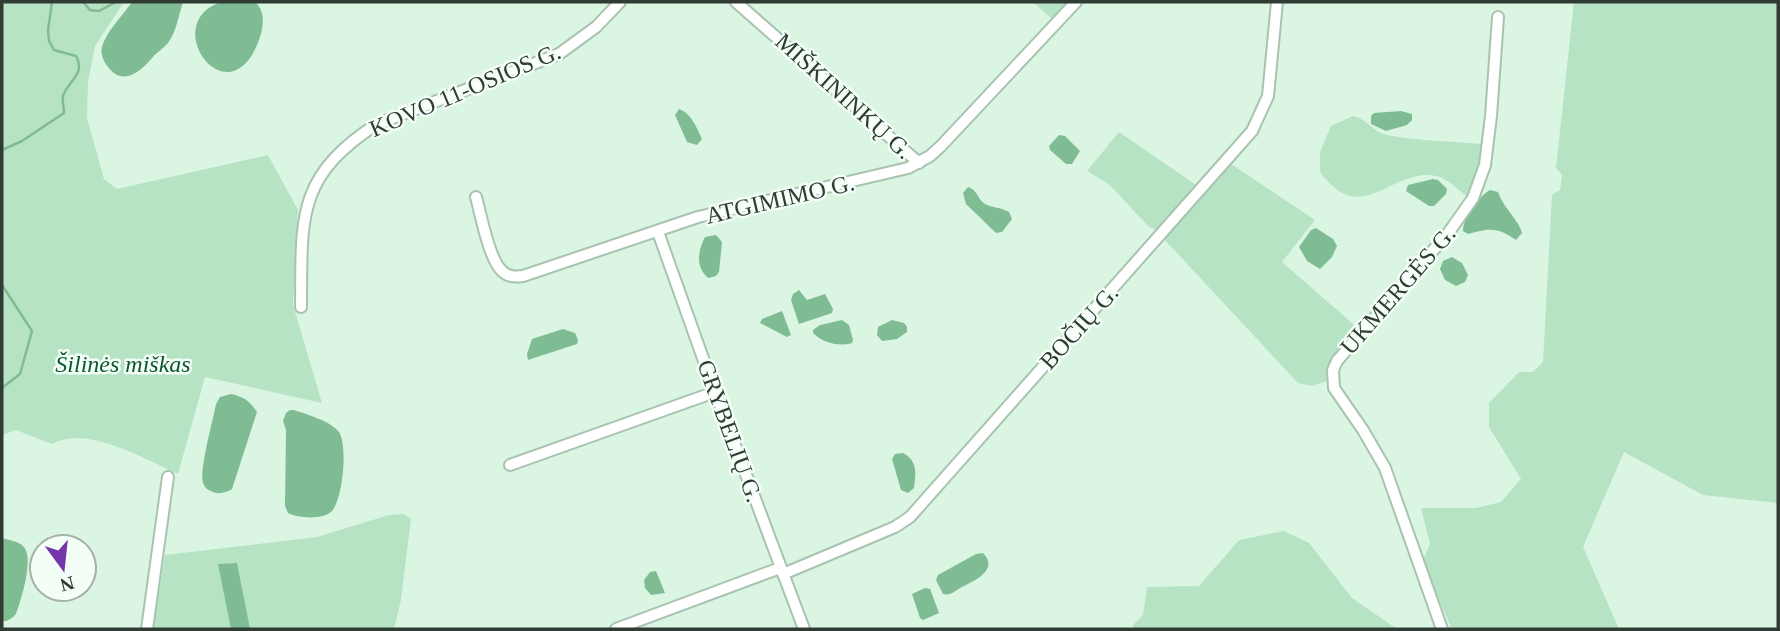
<svg xmlns="http://www.w3.org/2000/svg" width="1780" height="631" font-family="Georgia,serif">
<style>
.green{fill:#b6e3c4}
.water{fill:#7fbc94}
.lines{fill:none;stroke-linecap:round;stroke-linejoin:round}
.stream{stroke:#7fbc94;stroke-width:2.5}
.street-casing{stroke:#a9c3b1;stroke-width:14}
.street{stroke:#fff;stroke-width:10}
.labels{text-anchor:middle;stroke-width:5;stroke-linejoin:round;paint-order:stroke}
.street-label{font-size:24px;fill:#303b33;stroke:#f3fef6}
.park-label{font-size:24px;font-style:italic;fill:#0d5631;stroke:#f3fef6}
</style>
<rect width="100%" height="100%" fill="#dbf5e3"/>
<g class="green">
<path d="M2,2h122l-29,44 -7,36 -1,36 17,61 13,10 151,-34 30,55 -5,95 29,98 -117,-26 -27,97c-34,-15 -90,-49 -126,-30l-36,-14 -14,5z"/>
<polygon points="1033,2 1070,2 1052,19"/>
<polygon points="1574,2 1778,2 1778,503 1703,495 1624,452 1583,547 1619,629 1452,629 1422,562 1430,544 1421,508 1476,508 1501,502 1521,479 1489,427 1489,403 1519,372 1533,372 1543,362 1552,195 1560,190 1562,175 1556,168"/>
<path d="M1353,116c14,3 20,16 34,19 30,6 64,6 95,9l-2,19 -13,33c-10,-6 -19,-18 -31,-20 -39,-8 -69,41 -102,11 -5,-5 -11,-9 -14,-16v-19l11,-26z"/>
<polygon points="1119,132 1196,185 1158,230 1149,227 1109,184 1087,171"/>
<polygon points="1231,164 1315,220 1282,262 1360,330 1328,370 1327,381 1312,386 1298,383 1164,239"/>
<polygon points="404,514 411,519 401,600 394,629 153,629 165,555 317,537 389,515"/>
<polygon points="1284,531 1309,543 1352,598 1397,629 1134,629 1133,625 1143,615 1147,587 1199,586 1239,540"/>
</g>
<g class="water">
<path d="M132,2h51c-4,12 -7,31 -15,41 -4,5 -11,9 -16,15 -11,13 -29,29 -44,9 -4,-5 -8,-13 -6,-20 4,-15 21,-32 30,-45z"/>
<path d="M221,2h34c10,9 9,22 5,35 -29,87 -104,-13 -39,-35z"/>
<path d="M679,109c12,4 18,19 23,30l-5,6 -10,-3 -12,-27z"/>
<polygon points="1401,111 1412,114 1412,120 1407,125 1386,131 1371,124 1371,116 1374,113"/>
<polygon points="1059,135 1065,136 1080,151 1072,164 1066,164 1050,150 1049,146"/>
<polygon points="1433,179 1438,180 1447,189 1446,194 1434,206 1429,206 1406,191 1408,185"/>
<path d="M968,187c10,3 9,12 17,17 7,4 16,3 24,8l3,7 -10,13 -6,1 -30,-29 -3,-11z"/>
<path d="M1490,190l8,2c6,17 21,28 24,41l-6,7c-19,-13 -26,-12 -48,-6l-5,-3c0,-13 15,-34 27,-41z"/>
<polygon points="1316,228 1333,239 1337,246 1332,257 1320,269 1307,261 1299,247 1311,230"/>
<path d="M716,235l6,7 -3,30 -3,4 -8,2c-13,-11 -10,-28 -3,-41z"/>
<polygon points="1452,257 1462,263 1468,275 1465,282 1456,286 1445,280 1440,269 1443,261"/>
<polygon points="799,290 807,300 825,294 833,309 832,313 799,324 791,300 793,294"/>
<polygon points="782,311 791,335 787,337 760,323 762,319"/>
<path d="M842,320l7,5 4,15 -1,3c-13,4 -29,0 -39,-10v-3l7,-5z"/>
<polygon points="892,320 904,323 907,327 907,332 897,339 882,341 877,335 878,327"/>
<polygon points="563,329 575,333 578,340 577,344 528,360 527,354 532,339"/>
<path d="M231,394c13,3 19,7 26,18l-25,77c-7,4 -14,6 -21,2 -5,-2 -6,-4 -8,-8 -4,-12 10,-63 13,-79l4,-7z"/>
<path d="M290,410h4c14,5 35,10 45,22 9,13 4,69 -8,80 -10,8 -33,6 -43,1l-3,-7 1,-76 -3,-9 3,-8z"/>
<path d="M903,453c15,8 13,20 11,35l-6,5 -7,-3 -9,-31 3,-5z"/>
<path d="M2,538c6,2 16,3 21,8 12,11 -2,54 -7,68 -4,4 -8,8 -14,7z"/>
<path d="M983,553c16,16 -7,27 -19,33 -9,4 -12,10 -21,8l-7,-14 2,-5 38,-21z"/>
<polygon points="237,563 250,629 231,629 218,564"/>
<polygon points="656,571 665,593 651,595 645,588 644,580 650,572"/>
<polygon points="925,588 930,589 939,613 923,620 920,618 912,594"/>
</g>
<g class="lines">
<g class="stream">
<polyline points="83,2 90,10 99,11 116,2"/>
<path d="M2,150l20,-9 42,-28c0,-5 -2,-12 -1,-17 5,-15 23,-22 13,-40l-22,-6 -5,-9 -1,-11 4,-28"/>
<polyline points="2,285 32,331 20,374 2,388"/>
</g>
<g class="street-casing">
<g id="street">
<polyline points="736,2 919,163"/>
<path d="M476,197c5,18 13,62 26,74 6,6 13,6 21,5l175,-59 210,-49 22,-12 11,-10 135,-144"/>
<polyline points="658,232 715,392 804,629"/>
<path d="M301,307c1,-88 -6,-130 76,-183l182,-70 37,-27 24,-25"/>
<polyline points="510,465 715,392"/>
<polyline points="783,574 895,527 910,517 1252,131 1268,96 1277,2"/>
<polyline points="147,629 168,477"/>
<polyline points="616,629 780,568"/>
<polyline points="1442,629 1385,468 1363,430 1334,388 1333,370 1337,361 1449,232 1473,198 1485,165 1491,116 1498,17"/>
</g>
</g>
<use href="#street" class="street"/>
</g>
<g class="labels">
<g class="street-label">
<text transform="translate(465 90) rotate(-23)" y="8">KOVO 11-OSIOS G.</text>
<text transform="translate(844 96) rotate(42)" y="8">MIŠKININKŲ G.</text>
<text transform="translate(780 199) rotate(-13)" y="8">ATGIMIMO G.</text>
<text transform="translate(1398 290) rotate(-49)" y="8">UKMERGĖS G.</text>
<text transform="translate(1079 327) rotate(-48)" y="8">BOČIŲ G.</text>
<text transform="translate(730 431) rotate(70)" y="8">GRYBELIŲ G.</text>
</g>
<g class="park-label">
<text x="123" y="372">Šilinės miškas</text>
</g>
</g>
<rect width="1780" height="631" fill="none" stroke="#303b33" stroke-width="7"/>
<g transform="translate(63 568) rotate(165)"><circle r="33" fill="#f3fef6" stroke="#a5b0a8" stroke-width="2"/>
<path d="M0-5L12 26L0 18L-12 26Z" fill="#7435ab"/>
<text y="-10" font-size="19" font-weight="bold" text-anchor="middle" fill="#303b33">N</text>
</g>
</svg>
